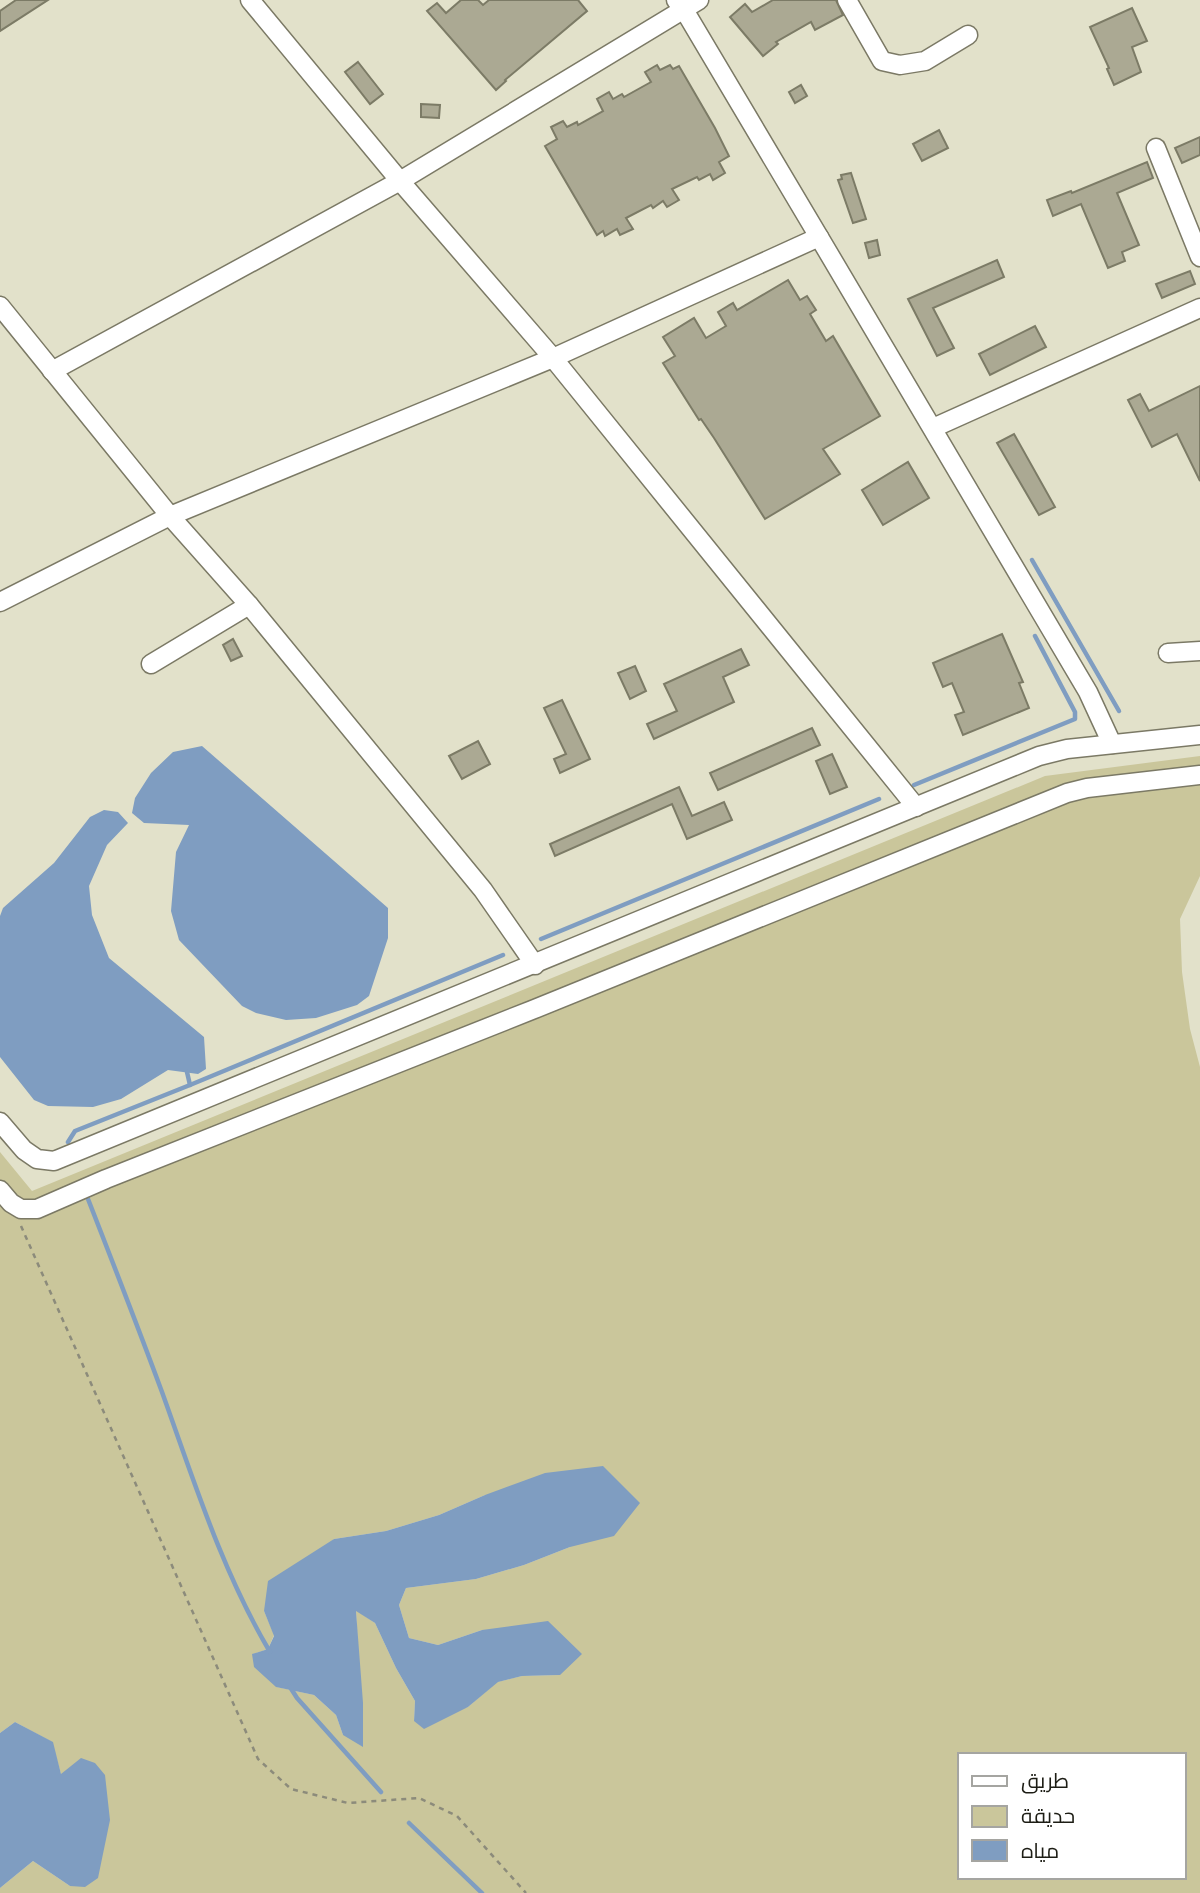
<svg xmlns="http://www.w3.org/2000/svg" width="1200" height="1893" font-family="'Playfair Display',Cairo,serif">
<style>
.green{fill:#cac69b;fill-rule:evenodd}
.water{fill:#7f9dc1}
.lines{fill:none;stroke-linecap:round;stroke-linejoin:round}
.stream{stroke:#7f9dc1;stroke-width:4.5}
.building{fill:#aba993;stroke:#7c7b66;stroke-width:2}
.minor-casing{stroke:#7b7965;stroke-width:21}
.path{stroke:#8c8b7b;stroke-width:2.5;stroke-dasharray:5 5;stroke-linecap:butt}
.minor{stroke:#fff;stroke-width:18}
</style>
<rect width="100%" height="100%" fill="#e2e1ca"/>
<path class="green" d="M1200,756v120l-20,43 2,53 8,57 10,38v826h-1200v-5l33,-27 37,25 -9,-112 -9,-32 -37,-20 -15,11v-581l32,39 1013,-415zM485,1495l85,52 -46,18 -48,14 -70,9 -7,17 10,33 29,7 44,-15 78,45 -38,1 -25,6 -29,25 -54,14 1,-20 -19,-33 -21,-45 -19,-13 2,40 -15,85 -7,-20 -22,-20 -37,-8 -24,-33 15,-5 6,-14 -10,-24 70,-72 52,-8 53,-16zM960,1755h224v122h-224z"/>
<g class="water">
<polygon points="202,746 388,908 388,938 369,996 357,1005 316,1018 286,1020 256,1013 242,1006 179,940 171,911 176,852 189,825 144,823 132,813 135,798 151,773 173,752"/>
<polygon points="104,810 118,812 128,823 107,845 89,886 92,915 109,958 204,1037 206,1069 198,1074 168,1070 121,1099 93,1107 48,1106 34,1100 0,1057 0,916 3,908 54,863 90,817"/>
<polygon points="603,1466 640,1503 614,1536 570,1547 524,1565 476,1579 406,1588 399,1605 409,1638 438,1645 482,1630 548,1621 582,1654 560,1675 522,1676 498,1682 468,1707 424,1729 414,1721 415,1701 396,1668 375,1623 356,1611 363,1703 363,1747 343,1735 336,1715 314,1695 276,1687 254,1667 252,1654 268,1649 274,1636 264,1611 268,1581 334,1539 386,1531 439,1515 485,1495 545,1473"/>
<polygon points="15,1722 53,1742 61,1774 81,1758 95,1763 105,1775 110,1820 98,1878 85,1887 70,1886 33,1861 0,1888 0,1733"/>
</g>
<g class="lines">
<g class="stream">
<polyline points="1032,560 1119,711"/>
<polyline points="914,785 1075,719 1075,712 1035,636"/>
<polyline points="541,939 879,799"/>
<polyline points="187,1072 190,1085"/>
<polyline points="68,1142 75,1131 190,1085 503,955"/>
<path d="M88,1199c25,64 50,128 74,193 32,89 60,179 108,260"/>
<polyline points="290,1687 297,1698 381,1792"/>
<polyline points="409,1823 482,1893"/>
</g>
</g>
<g class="building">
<polygon points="16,0 48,0 0,31 0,11"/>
<polygon points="461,0 478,0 483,5 489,0 578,0 587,11 505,80 506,81 496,90 427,11 437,3 446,13"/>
<polygon points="773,0 836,0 843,15 815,30 811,22 776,42 778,44 763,56 730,17 745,4 752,12"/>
<polygon points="1132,8 1147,41 1132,47 1141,72 1114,85 1107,69 1109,68 1090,27"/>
<polygon points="358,62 383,94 370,104 345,72"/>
<polygon points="657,65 660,70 670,65 673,69 679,66 715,128 729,156 719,162 725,173 713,180 710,174 699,180 697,177 672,189 679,200 667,207 663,201 653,208 651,205 626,218 633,229 620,235 617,229 605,236 603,231 597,235 545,146 557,139 551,127 563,121 567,127 577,122 578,125 603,111 597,99 609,92 613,99 622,94 624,97 651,82 645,72"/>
<polygon points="801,85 807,96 795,103 789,92"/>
<polygon points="421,104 440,105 439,118 421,117"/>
<polygon points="939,130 948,148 922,161 913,144"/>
<polygon points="1200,137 1200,155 1182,163 1175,148"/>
<polygon points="1147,162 1153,178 1117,193 1139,245 1122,252 1125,261 1108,268 1081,204 1053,216 1047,200 1071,191 1072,193"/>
<polygon points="851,173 866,219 853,223 838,180 842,179 841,175"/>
<polygon points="877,240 880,255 869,258 865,243"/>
<polygon points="997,260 1004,277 933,308 954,348 937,356 908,299"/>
<polygon points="1190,271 1195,284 1162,298 1156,284"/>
<polygon points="788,280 800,300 807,296 816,310 810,314 826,341 833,336 880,416 823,449 840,474 765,519 714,438 701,419 699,420 663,363 675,356 663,337 694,318 706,338 726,326 718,312 733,303 737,310"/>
<polygon points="1035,326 1046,347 990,375 979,354"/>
<polygon points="1200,386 1200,481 1177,434 1152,447 1128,400 1140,394 1149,411"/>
<polygon points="1014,434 1055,507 1039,515 997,443"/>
<polygon points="908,462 929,498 883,525 862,490"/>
<polygon points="1002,634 1023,682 1019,683 1029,708 963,735 955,715 964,712 952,683 943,687 933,663"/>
<polygon points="233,639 242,656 231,661 223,645"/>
<polygon points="741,649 749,665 723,677 734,702 654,739 647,724 677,711 664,684"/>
<polygon points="635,666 646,691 630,699 618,673"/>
<polygon points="562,700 590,759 560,773 554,759 566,754 544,708"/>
<polygon points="812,728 820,745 718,790 710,773"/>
<polygon points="478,741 490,764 462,779 449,756"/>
<polygon points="832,754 847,787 830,794 816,761"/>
<polygon points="679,787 692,816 724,802 732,820 687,839 672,804 555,856 550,844"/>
</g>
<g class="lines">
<g class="minor-casing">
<g id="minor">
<polyline points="250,0 400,181 553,358 916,807"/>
<polyline points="847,0 882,61 900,65 925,61 968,35"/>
<polyline points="1156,148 1200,257"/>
<polyline points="819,237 1088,692 1112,744"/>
<polyline points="0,306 170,516 249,605 483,890 535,965"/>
<polyline points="52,371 400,181 699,0"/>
<polyline points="933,428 1200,308"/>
<polyline points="0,602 170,516 553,358 819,237 683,8 676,0"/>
<polyline points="1168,653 1200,651"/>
<polyline points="151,664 249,605"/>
<polyline points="0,1122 24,1150 37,1159 54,1161 1039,756 1067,749 1200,735"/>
<polyline points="0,1190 11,1203 21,1209 37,1209 106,1179 532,1010 1067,793 1087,788 1200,775"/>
</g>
</g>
<polyline class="path" points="21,1226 258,1759 291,1789 348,1803 419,1798 457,1816 526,1893"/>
<use href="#minor" class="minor"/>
</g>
<rect x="958" y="1753" width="228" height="126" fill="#ffffff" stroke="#a5a5a1" stroke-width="2"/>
<rect x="972" y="1776" width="35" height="10" fill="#ffffff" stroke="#a5a5a1" stroke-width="2"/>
<text x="1021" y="1788" font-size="21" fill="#1d1d15">طريق</text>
<rect x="972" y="1806" width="35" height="21" fill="#cac69b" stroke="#a5a5a1" stroke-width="2"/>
<text x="1021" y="1823" font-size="21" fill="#1d1d15">حديقة</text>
<rect x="972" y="1840" width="35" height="21" fill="#7f9dc1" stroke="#a5a5a1" stroke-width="2"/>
<text x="1021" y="1858" font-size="21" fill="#1d1d15">مياه</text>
</svg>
